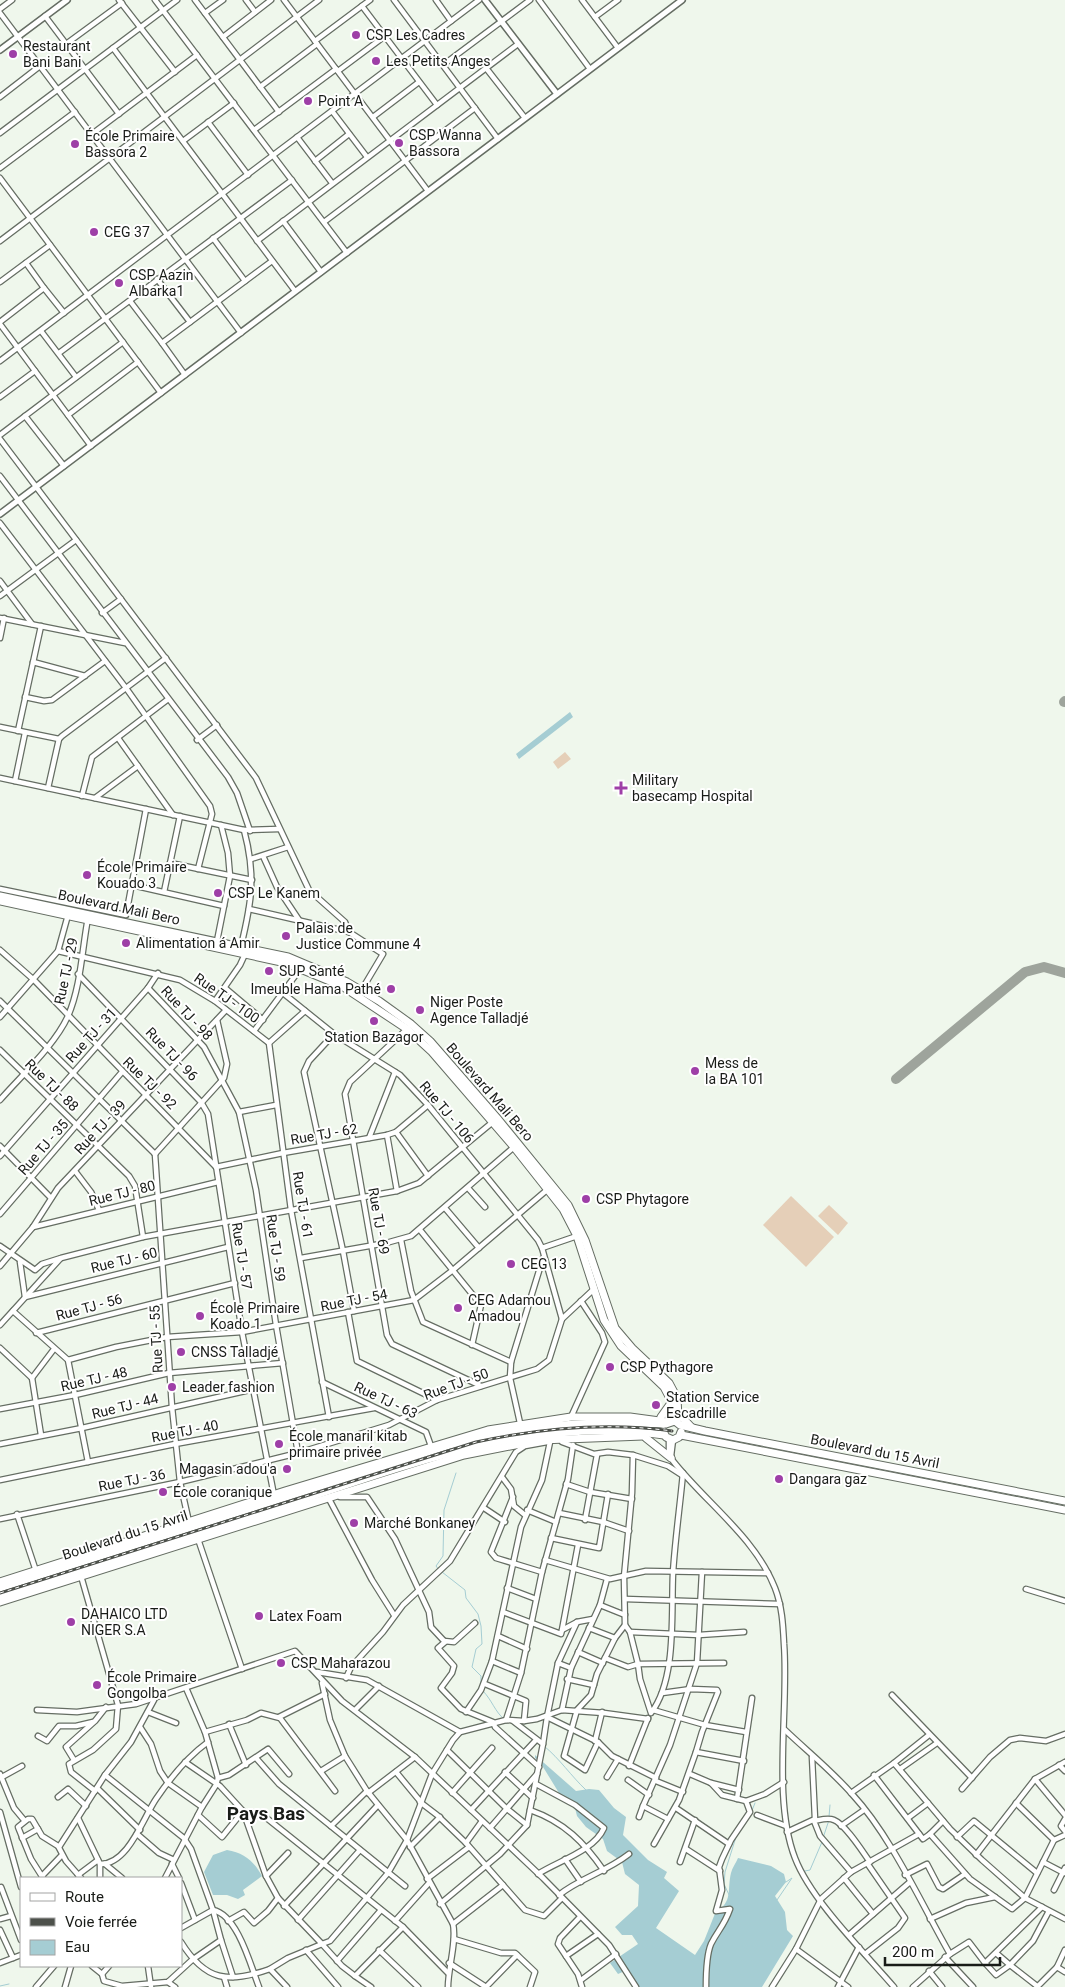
<svg xmlns="http://www.w3.org/2000/svg" width="1065" height="1987" font-family="Roboto,sans-serif">
<style>
.green{fill:#e5cfb8}
.water{fill:#a5cdd3}
.lines{fill:none;stroke-linecap:round;stroke-linejoin:round}
.stream{stroke:#a5cdd3;stroke-width:1}
.taxiway{stroke:#9ea49c;stroke-width:10}
.minor-casing{stroke:#656d63;stroke-width:7}
.tertiary-casing{stroke:#656d63;stroke-width:8}
.primary-casing{stroke:#656d63;stroke-width:9}
.trunk-casing{stroke:#656d63;stroke-width:9}
.minor{stroke:#fff;stroke-width:4.5}
.tertiary{stroke:#fff;stroke-width:5}
.primary{stroke:#fff;stroke-width:7}
.trunk{stroke:#fff;stroke-width:7}
.rail-casing{stroke:#4d514b;stroke-width:3}
.rail{stroke:#fff;stroke-width:1;stroke-dasharray:4;stroke-linecap:butt}
.poi-dot{fill:#9e3fa7;stroke:#fff;stroke-width:2}
.labels{text-anchor:middle;stroke-width:4;stroke-linejoin:round;paint-order:stroke}
.poi-label{font-size:14px;fill:#191c18;stroke:#fff;text-anchor:start}
.street-label{font-size:14px;fill:#191c18;stroke:#fff}
.district-label{font-size:19px;font-weight:bold;fill:#191c18;stroke:#fff}
</style>
<rect width="100%" height="100%" fill="#eff7ec"/>
<g class="green">
<polygon points="565,752 571,759 558,769 553,762"/>
<polygon points="791,1196 834,1237 806,1267 763,1225"/>
<polygon points="829,1205 848,1223 838,1235 818,1216"/>
</g>
<g class="water">
<polygon points="570,712 573,717 519,759 516,754"/>
<path d="M535,1755l41,36 13,-2 10,1 15,18 12,9 -3,18 25,25 19,12 -3,6 15,13 -23,37 39,27 9,-14 12,-30c17,-8 11,-22 15,-38 1,-5 5,-10 7,-15l33,8 13,8 2,8 -11,14 10,16 2,18 6,6 -31,51h-123l-12,-17 -9,4 -8,-11 28,-19 -6,-9h-10l-7,-8 23,-21 1,-21 -14,-11 -3,-12 -15,-11 -4,-12 -17,-12 -9,-11 -2,-8 -16,-15 -19,-31 -5,-4z"/>
<path d="M227,1850c17,3 27,11 35,26l-19,14 2,5 -7,4 -11,-4h-14l-9,-23 9,-17z"/>
</g>
<g class="lines">
<g class="stream">
<polyline points="439,1570 436,1566 443,1556 444,1510 456,1473"/>
<polyline points="442,1572 465,1590 466,1598 478,1614 481,1626 482,1644 476,1649 472,1667 481,1676 481,1683"/>
<path d="M483,1691c9,9 12,21 21,28"/>
<polyline points="510,1722 519,1728"/>
<path d="M544,1746c16,13 27,30 42,44"/>
<polyline points="751,1813 755,1803"/>
<polyline points="829,1817 830,1805"/>
<polyline points="823,1838 829,1820"/>
<polyline points="805,1871 810,1870 822,1842"/>
<polyline points="730,1897 724,1884 725,1872 736,1837"/>
<polyline points="777,1900 792,1878 786,1882"/>
<polyline points="0,1986 9,1984"/>
</g>
<g class="taxiway">
<polyline points="1064,702 1065,701"/>
<polyline points="896,1079 1025,972 1044,967 1065,973"/>
</g>
<g class="minor-casing">
<g id="minor">
<polyline points="119,0 175,72"/>
<polyline points="155,0 347,253"/>
<polyline points="195,0 279,112"/>
<polyline points="246,0 255,12"/>
<polyline points="284,0 428,191"/>
<polyline points="394,0 498,139"/>
<polyline points="436,0 451,21"/>
<polyline points="539,0 590,69"/>
<polyline points="582,0 618,48"/>
<polyline points="362,6 437,105"/>
<polyline points="0,9 12,0"/>
<polyline points="0,13 241,333"/>
<polyline points="205,13 223,0"/>
<polyline points="45,16 119,114"/>
<polyline points="595,17 618,0"/>
<polyline points="223,37 271,0"/>
<polyline points="315,41 370,0"/>
<polyline points="66,44 122,3"/>
<polyline points="113,48 295,291"/>
<polyline points="443,65 530,0"/>
<polyline points="486,68 525,118"/>
<polyline points="338,71 385,36"/>
<polyline points="260,87 317,44"/>
<polyline points="0,97 40,66"/>
<polyline points="332,111 367,157"/>
<polyline points="373,117 419,82"/>
<polyline points="208,122 248,175"/>
<polyline points="254,130 336,69"/>
<polyline points="0,133 177,0"/>
<polyline points="92,134 197,55"/>
<polyline points="297,137 332,183"/>
<polyline points="183,141 234,103"/>
<polyline points="315,161 349,134"/>
<polyline points="0,168 75,112"/>
<polyline points="0,178 161,393"/>
<polyline points="283,221 321,272"/>
<polyline points="324,222 475,108"/>
<polyline points="213,238 245,281"/>
<polyline points="0,241 319,0"/>
<polyline points="257,241 518,44"/>
<polyline points="26,263 44,288"/>
<polyline points="157,279 190,322"/>
<polyline points="0,282 50,245"/>
<polyline points="130,301 162,343 272,261"/>
<polyline points="0,322 44,288 64,313"/>
<polyline points="0,324 91,446"/>
<polyline points="41,331 76,377"/>
<polyline points="162,343 185,375"/>
<polyline points="59,353 292,180"/>
<polyline points="0,361 479,0"/>
<polyline points="0,397 35,371"/>
<polyline points="68,415 138,362"/>
<polyline points="25,416 64,466"/>
<polyline points="0,435 123,342"/>
<polyline points="0,439 256,778 309,890 345,922 349,932"/>
<polyline points="0,476 228,777 237,793 250,831"/>
<polyline points="0,523 126,688 210,806 212,814 198,869"/>
<polyline points="0,581 32,624"/>
<polyline points="0,596 76,540"/>
<polyline points="102,613 121,599"/>
<polyline points="0,618 125,643"/>
<polyline points="0,638 4,618"/>
<polyline points="33,662 85,676"/>
<polyline points="25,697 44,701 52,700 105,661"/>
<polyline points="0,727 59,739"/>
<polyline points="18,731 41,626"/>
<polyline points="118,738 173,815"/>
<polyline points="197,740 217,725"/>
<polyline points="0,778 244,830 279,829"/>
<polyline points="15,781 25,733"/>
<polyline points="48,788 59,739 62,736 166,658"/>
<polyline points="82,796 92,757 167,700"/>
<polyline points="95,798 138,766"/>
<polyline points="263,856 277,887 299,920"/>
<polyline points="251,859 288,847"/>
<polyline points="170,863 252,880"/>
<polyline points="132,885 224,906"/>
<polyline points="0,889 126,915 146,809"/>
<polyline points="164,892 180,816"/>
<polyline points="249,909 349,932 383,954 361,991"/>
<polyline points="217,941 230,876 228,853 221,825"/>
<path d="M241,946c11,-45 15,-71 3,-116"/>
<polyline points="0,950 34,980 216,1167"/>
<polyline points="58,951 180,980 215,1001 269,1043"/>
<polyline points="78,974 201,1102 208,1114 242,1332 274,1495"/>
<polyline points="148,988 204,1047 239,1112 256,1190 276,1325 298,1453"/>
<polyline points="225,988 263,1020"/>
<polyline points="0,1001 155,1154"/>
<polyline points="215,1001 240,965 246,952"/>
<polyline points="305,1011 269,1043 291,1210 329,1417"/>
<polyline points="0,1017 58,951 68,915"/>
<polyline points="407,1029 350,1082 345,1094 387,1335 392,1344 481,1386"/>
<polyline points="254,1031 301,968"/>
<polyline points="334,1034 309,1061 304,1072 343,1251 354,1311"/>
<polyline points="0,1050 129,1176 135,1186 143,1237"/>
<path d="M0,1100c21,-24 55,-55 68,-84 13,-30 14,-67 20,-98"/>
<polyline points="239,1112 276,1105"/>
<polyline points="396,1132 428,1176"/>
<polyline points="387,1135 397,1191"/>
<polyline points="369,1138 395,1072"/>
<polyline points="0,1146 51,1198"/>
<polyline points="155,1154 172,1407 180,1482 189,1522"/>
<polyline points="155,1154 224,1078 227,1064 217,1020"/>
<polyline points="0,1156 148,988 158,973"/>
<polyline points="216,1167 283,1153 387,1135 396,1132 428,1105"/>
<polyline points="75,1171 91,1192 99,1210"/>
<polyline points="468,1188 485,1207"/>
<polyline points="445,1208 479,1248"/>
<polyline points="0,1214 122,1072"/>
<polyline points="33,1227 218,1182"/>
<polyline points="420,1230 481,1305 472,1345"/>
<polyline points="401,1240 411,1291 423,1322 511,1362"/>
<polyline points="0,1246 35,1270 42,1264 61,1258 143,1237 397,1191 419,1183 494,1121"/>
<polyline points="542,1248 577,1236"/>
<polyline points="301,1258 386,1243 411,1236 514,1147"/>
<polyline points="20,1262 25,1297 228,1247"/>
<polyline points="0,1266 33,1227 58,1188 226,1010"/>
<polyline points="13,1311 68,1360 88,1462"/>
<polyline points="348,1312 357,1361 437,1400"/>
<polyline points="562,1319 594,1289"/>
<polyline points="0,1325 60,1259"/>
<polyline points="36,1333 235,1283"/>
<polyline points="0,1348 32,1378"/>
<polyline points="68,1360 116,1347 167,1337 242,1332 414,1300 453,1270 548,1189"/>
<polyline points="322,1382 426,1432 431,1446"/>
<polyline points="0,1409 75,1395 169,1373 283,1363"/>
<polyline points="571,1417 605,1342 602,1333 581,1301"/>
<polyline points="520,1423 510,1378 511,1362 543,1258"/>
<polyline points="41,1435 32,1378 54,1349"/>
<path d="M669,1439v12l4,10c33,42 82,76 102,127 7,18 8,36 9,56 5,65 -12,155 11,214 16,42 69,94 99,129"/>
<polyline points="562,1442 594,1454 608,1452 633,1455 668,1466 682,1475"/>
<polyline points="0,1444 82,1428 254,1389"/>
<polyline points="671,1456 673,1440"/>
<polyline points="502,1477 511,1489 514,1506 525,1515"/>
<polyline points="0,1480 175,1444 374,1408"/>
<polyline points="566,1484 590,1492 632,1499"/>
<polyline points="340,1497 367,1497 395,1539 429,1612 431,1627 445,1642 438,1648 454,1666 452,1673 441,1688 461,1709 493,1722 495,1727 539,1767"/>
<polyline points="513,1497 491,1552 496,1558 542,1572"/>
<polyline points="329,1499 372,1580 394,1615"/>
<polyline points="484,1508 505,1522"/>
<polyline points="527,1510 556,1522"/>
<polyline points="559,1513 603,1522 629,1531"/>
<polyline points="17,1514 36,1571"/>
<polyline points="0,1519 180,1482 298,1453 389,1425 437,1400 537,1369 549,1360 562,1319 542,1248 538,1240 428,1105 400,1075 334,1034 283,993"/>
<polyline points="585,1520 597,1455"/>
<polyline points="551,1538 599,1548 608,1494"/>
<polyline points="198,1539 242,1669"/>
<polyline points="545,1560 610,1579 646,1571 768,1573"/>
<polyline points="81,1576 118,1705 116,1729 93,1750 69,1764 71,1772 95,1791"/>
<polyline points="507,1588 536,1599"/>
<polyline points="1026,1589 1065,1601"/>
<polyline points="625,1599 780,1604"/>
<polyline points="600,1605 625,1615"/>
<polyline points="503,1612 561,1634 562,1630 577,1622 593,1619"/>
<polyline points="625,1625 630,1632 638,1664 724,1663"/>
<polyline points="589,1628 615,1638"/>
<polyline points="562,1630 578,1545"/>
<polyline points="630,1632 699,1635 744,1632"/>
<polyline points="498,1636 527,1649"/>
<polyline points="444,1641 454,1642 475,1623"/>
<polyline points="578,1652 603,1663"/>
<path d="M605,1658l23,9 10,-3 2,15 11,34c26,-34 20,-99 22,-140 2,-33 7,-67 10,-100"/>
<polyline points="492,1661 521,1673"/>
<polyline points="558,1663 577,1622"/>
<polyline points="571,1668 558,1663 547,1717 598,1742 612,1756 656,1778"/>
<polyline points="317,1672 367,1680 460,1732"/>
<polyline points="346,1678 351,1667 383,1632 403,1605 450,1561 516,1452 525,1446 547,1442"/>
<polyline points="567,1679 594,1685"/>
<path d="M322,1683l8,37 15,36 22,35 40,49 46,84c4,17 -5,44 -5,63"/>
<polyline points="485,1684 526,1701 524,1721"/>
<polyline points="662,1693 691,1689 717,1690 718,1692 702,1732 696,1752 744,1761"/>
<polyline points="892,1695 972,1778"/>
<polyline points="37,1710 77,1712 136,1704 295,1651 342,1701 415,1757 543,1878 609,1945 636,1987"/>
<polyline points="355,1710 379,1686"/>
<polyline points="562,1710 571,1668 600,1605 607,1579"/>
<polyline points="653,1710 705,1725 746,1732"/>
<polyline points="148,1712 176,1723"/>
<polyline points="466,1712 481,1690 492,1661 521,1527 542,1480 550,1442"/>
<polyline points="279,1717 325,1694"/>
<polyline points="506,1720 521,1673 542,1572 568,1479 573,1445"/>
<polyline points="229,1724 246,1765"/>
<polyline points="140,1727 151,1744 160,1771 168,1783 202,1807"/>
<path d="M785,1730c22,21 47,41 67,64 39,42 69,109 98,160"/>
<polyline points="205,1732 247,1720 261,1713 280,1718 335,1791"/>
<polyline points="38,1736 47,1741 59,1726 76,1726 93,1722"/>
<polyline points="595,1741 602,1712"/>
<polyline points="598,1742 585,1770 564,1756 577,1710 591,1695 597,1674 615,1638 625,1625 624,1577 632,1493 633,1455"/>
<polyline points="543,1744 547,1717"/>
<polyline points="447,1750 506,1808 527,1825"/>
<polyline points="256,1758 279,1784 405,1886"/>
<polyline points="74,1760 66,1747 95,1721 106,1707"/>
<polyline points="185,1762 220,1786 243,1811 266,1876 278,1898 322,1944 288,1958 270,1969"/>
<polyline points="894,1763 929,1735"/>
<polyline points="1059,1765 1065,1771"/>
<polyline points="629,1766 648,1718"/>
<polyline points="900,1769 937,1743"/>
<polyline points="321,1771 345,1756"/>
<polyline points="396,1772 420,1801"/>
<polyline points="505,1772 533,1798"/>
<polyline points="0,1774 14,1808 24,1820"/>
<polyline points="690,1774 711,1783 722,1795 746,1801 765,1794 784,1782"/>
<polyline points="105,1775 185,1839"/>
<polyline points="874,1775 923,1839 930,1834"/>
<polyline points="2,1777 22,1766"/>
<polyline points="607,1777 618,1759"/>
<polyline points="218,1778 229,1775 268,1749 289,1774"/>
<polyline points="1035,1779 1065,1815"/>
<polyline points="628,1780 649,1795"/>
<polyline points="656,1781 683,1792"/>
<polyline points="711,1783 739,1790"/>
<path d="M536,1784l39,21 29,23c-10,23 -46,33 -66,46"/>
<polyline points="97,1788 140,1830"/>
<polyline points="962,1789 990,1757 1010,1740 1020,1738 1046,1741 1065,1734"/>
<polyline points="368,1793 415,1757"/>
<polyline points="452,1793 492,1748"/>
<polyline points="851,1793 894,1763 950,1829 982,1860 1025,1898 1065,1919"/>
<polyline points="58,1797 68,1789 86,1806"/>
<polyline points="737,1799 752,1698"/>
<polyline points="420,1802 437,1815 466,1843 525,1910 544,1916 562,1898"/>
<polyline points="1016,1803 1054,1840"/>
<polyline points="676,1808 729,1844"/>
<polyline points="471,1810 536,1740"/>
<path d="M530,1810c34,12 54,32 74,61"/>
<polyline points="0,1812 21,1887"/>
<polyline points="244,1814 264,1816 403,1927 448,1973"/>
<polyline points="198,1815 222,1837 243,1811"/>
<polyline points="757,1815 786,1826"/>
<polyline points="639,1817 643,1806"/>
<polyline points="78,1818 100,1864 100,1878"/>
<polyline points="908,1818 928,1803"/>
<polyline points="668,1819 643,1806 670,1745 697,1663 702,1572"/>
<polyline points="1065,1819 1061,1826 1065,1831"/>
<polyline points="943,1821 930,1834 970,1879 1012,1909 1025,1898 1054,1840 1065,1835"/>
<polyline points="331,1826 367,1791"/>
<polyline points="841,1826 864,1810"/>
<polyline points="490,1828 537,1774"/>
<polyline points="787,1832 815,1819 812,1757"/>
<polyline points="137,1834 159,1853 174,1860"/>
<polyline points="957,1837 974,1821 1037,1873"/>
<polyline points="22,1838 38,1829"/>
<polyline points="466,1843 482,1821"/>
<polyline points="654,1844 679,1800 696,1752"/>
<polyline points="59,1847 105,1775 131,1742 154,1700"/>
<polyline points="410,1847 440,1817"/>
<polyline points="686,1849 720,1871"/>
<polyline points="976,1855 1035,1779 1065,1762"/>
<polyline points="565,1859 581,1882"/>
<polyline points="680,1862 695,1820"/>
<polyline points="1043,1862 1064,1873"/>
<path d="M100,1864c28,1 43,-46 56,-65 15,-22 31,-42 52,-57"/>
<polyline points="105,1864 122,1878"/>
<polyline points="172,1864 179,1878"/>
<path d="M851,1872l-31,-36 -6,-15c6,-1 14,-4 20,-1 12,5 28,31 36,42"/>
<polyline points="78,1875 98,1860"/>
<polyline points="905,1875 927,1864 939,1887 943,1889 965,1874"/>
<polyline points="42,1876 62,1855"/>
<polyline points="266,1876 288,1853"/>
<polyline points="43,1878 31,1859 18,1827 28,1819 32,1819 42,1836 58,1846 66,1861 81,1878"/>
<polyline points="165,1878 202,1807 216,1785 218,1778 205,1732 186,1688"/>
<polyline points="844,1878 873,1914"/>
<polyline points="427,1879 469,1847"/>
<polyline points="181,1883 195,1920"/>
<polyline points="1,1887 21,1940"/>
<polyline points="1054,1890 1065,1868"/>
<path d="M559,1895c21,-17 47,-23 70,-41"/>
<polyline points="440,1904 500,1854 527,1825 543,1744 513,1721"/>
<polyline points="284,1906 378,1805"/>
<polyline points="580,1917 560,1938 558,1944 578,1974 582,1987"/>
<polyline points="0,1919 11,1916"/>
<polyline points="930,1919 966,1903 995,1897"/>
<polyline points="298,1920 360,1850"/>
<polyline points="228,1921 244,1912 254,1923 268,1911 278,1898"/>
<polyline points="395,1921 429,1883"/>
<polyline points="453,1924 503,1885"/>
<path d="M181,1928l32,-18c25,5 38,57 46,77"/>
<polyline points="0,1930 13,1958"/>
<polyline points="849,1935 910,1882"/>
<polyline points="454,1939 501,1953 515,1953 535,1972 530,1987"/>
<polyline points="221,1940 233,1977"/>
<path d="M181,1942c24,39 47,42 89,27l17,18"/>
<polyline points="796,1949 848,1987"/>
<polyline points="306,1950 338,1987"/>
<polyline points="379,1950 418,1987"/>
<polyline points="996,1953 1010,1965 1033,1941 1049,1911"/>
<polyline points="865,1954 898,1928 905,1918 867,1863"/>
<polyline points="566,1956 598,1934"/>
<polyline points="945,1957 973,1987"/>
<polyline points="337,1961 381,1910"/>
<polyline points="0,1963 21,1955"/>
<polyline points="449,1963 486,1987"/>
<polyline points="985,1963 996,1975 1010,1965 1037,1986"/>
<polyline points="92,1966 102,1974 104,1981 122,1986 168,1982 192,1960 221,1940 213,1910 191,1849 185,1840"/>
<polyline points="148,1966 151,1987"/>
<polyline points="1057,1967 1065,1972"/>
<polyline points="929,1971 942,1987"/>
<polyline points="102,1974 109,1966"/>
<polyline points="355,1976 342,1966 322,1944 330,1941 388,1873 407,1840 432,1774 453,1740 460,1732 506,1720 524,1721 537,1719 562,1710 604,1713 648,1719"/>
<polyline points="224,1977 227,1987"/>
<polyline points="581,1980 616,1954"/>
<polyline points="168,1982 175,1987"/>
<polyline points="36,1987 54,1966"/>
<polyline points="65,1987 71,1966"/>
<polyline points="371,1987 355,1976 403,1927"/>
<polyline points="486,1987 517,1955"/>
<path d="M706,1987c0,-13 0,-31 5,-43 7,-14 13,-18 19,-35l-14,2 6,-21 -3,-23 3,-8 9,-19 19,-28 -4,-11"/>
<polyline points="772,1987 796,1949 821,1899 851,1872 919,1834"/>
<polyline points="838,1987 859,1947"/>
<polyline points="913,1987 950,1954 969,1942 985,1963 1042,1907"/>
<polyline points="1037,1987 1057,1967 1065,1950"/>
</g>
</g>
<g class="tertiary-casing">
<g id="tertiary">
<polyline points="485,0 557,94"/>
<polyline points="0,50 67,0"/>
<polyline points="0,514 682,0"/>
</g>
</g>
<g class="primary-casing">
<g id="primary">
<polyline points="0,896 288,957 347,982 379,1001 411,1024 430,1041 497,1118 568,1205 585,1240 615,1328 632,1348 669,1383 677,1398 678,1418"/>
<polyline points="0,901 286,963 342,986 407,1029 432,1052 514,1147 563,1209 577,1236 604,1320 621,1346 664,1387 672,1402 672,1421"/>
<polyline points="661,1417 671,1403"/>
<polyline points="646,1438 671,1458"/>
<polyline points="0,1582 285,1491 488,1430 571,1417 630,1417 667,1422"/>
<polyline points="0,1602 464,1455 541,1440 643,1436"/>
</g>
</g>
<g class="trunk-casing">
<g id="trunk">
<polyline points="678,1413 691,1427"/>
<polyline points="663,1431 666,1437 673,1440 679,1437 681,1432"/>
<polyline points="681,1435 1065,1510"/>
<path d="M0,1588l450,-143c78,-21 136,-24 216,-21l9,-3 5,4 25,6 360,70"/>
<path d="M0,1596c91,-29 183,-57 274,-87 125,-41 257,-94 390,-74"/>
</g>
</g>
<use href="#minor" class="minor"/>
<use href="#tertiary" class="tertiary"/>
<use href="#primary" class="primary"/>
<use href="#trunk" class="trunk"/>
<g class="rail-casing">
<path id="rail" d="M0,1593l476,-151c65,-14 130,-20 196,-11"/>
</g>
<use href="#rail" class="rail"/>
</g>
<g class="poi-dot">
<circle cx="356" cy="35" r="5"/>
<circle cx="13" cy="54" r="5"/>
<circle cx="376" cy="61" r="5"/>
<circle cx="308" cy="101" r="5"/>
<circle cx="399" cy="143" r="5"/>
<circle cx="75" cy="144" r="5"/>
<circle cx="94" cy="232" r="5"/>
<circle cx="119" cy="283" r="5"/>
<path d="M618.5 780.5h5v5h5v5h-5v5h-5v-5h-5v-5h5z"/>
<circle cx="87" cy="875" r="5"/>
<circle cx="218" cy="893" r="5"/>
<circle cx="286" cy="936" r="5"/>
<circle cx="126" cy="943" r="5"/>
<circle cx="269" cy="971" r="5"/>
<circle cx="391" cy="989" r="5"/>
<circle cx="420" cy="1010" r="5"/>
<circle cx="374" cy="1021" r="5"/>
<circle cx="695" cy="1071" r="5"/>
<circle cx="586" cy="1199" r="5"/>
<circle cx="511" cy="1264" r="5"/>
<circle cx="458" cy="1308" r="5"/>
<circle cx="200" cy="1316" r="5"/>
<circle cx="181" cy="1352" r="5"/>
<circle cx="610" cy="1367" r="5"/>
<circle cx="172" cy="1387" r="5"/>
<circle cx="656" cy="1405" r="5"/>
<circle cx="279" cy="1444" r="5"/>
<circle cx="287" cy="1469" r="5"/>
<circle cx="779" cy="1479" r="5"/>
<circle cx="163" cy="1492" r="5"/>
<circle cx="354" cy="1523" r="5"/>
<circle cx="259" cy="1616" r="5"/>
<circle cx="71" cy="1622" r="5"/>
<circle cx="281" cy="1663" r="5"/>
<circle cx="97" cy="1685" r="5"/>
</g>
<g class="labels">
<g class="poi-label">
<text x="366" y="40">CSP Les Cadres</text>
<text x="23" y="51">Restaurant<tspan x="23" dy="16">Bani Bani</tspan></text>
<text x="386" y="66">Les Petits Anges</text>
<text x="318" y="106">Point A</text>
<text x="409" y="140">CSP Wanna<tspan x="409" dy="16">Bassora</tspan></text>
<text x="85" y="141">École Primaire<tspan x="85" dy="16">Bassora 2</tspan></text>
<text x="104" y="237">CEG 37</text>
<text x="129" y="280">CSP Aazin<tspan x="129" dy="16">Albarka1</tspan></text>
<text x="632" y="785">Military<tspan x="632" dy="16">basecamp Hospital</tspan></text>
<text x="97" y="872">École Primaire<tspan x="97" dy="16">Kouado 3</tspan></text>
<text x="228" y="898">CSP Le Kanem</text>
<text x="296" y="933">Palais de<tspan x="296" dy="16">Justice Commune 4</tspan></text>
<text x="136" y="948">Alimentation á Amir</text>
<text x="279" y="976">SUP Santé</text>
<text x="381" y="994" text-anchor="end">Imeuble Hama Pathé</text>
<text x="430" y="1007">Niger Poste<tspan x="430" dy="16">Agence Talladjé</tspan></text>
<text x="374" y="1042" text-anchor="middle">Station Bazagor</text>
<text x="705" y="1068">Mess de<tspan x="705" dy="16">la BA 101</tspan></text>
<text x="596" y="1204">CSP Phytagore</text>
<text x="521" y="1269">CEG 13</text>
<text x="468" y="1305">CEG Adamou<tspan x="468" dy="16">Amadou</tspan></text>
<text x="210" y="1313">École Primaire<tspan x="210" dy="16">Koado 1</tspan></text>
<text x="191" y="1357">CNSS Talladjé</text>
<text x="620" y="1372">CSP Pythagore</text>
<text x="182" y="1392">Leader fashion</text>
<text x="666" y="1402">Station Service<tspan x="666" dy="16">Escadrille</tspan></text>
<text x="289" y="1441">École manaril kitab<tspan x="289" dy="16">primaire privée</tspan></text>
<text x="277" y="1474" text-anchor="end">Magasin adou'a</text>
<text x="789" y="1484">Dangara gaz</text>
<text x="173" y="1497">École coranique</text>
<text x="364" y="1528">Marché Bonkaney</text>
<text x="81" y="1619">DAHAICO LTD<tspan x="81" dy="16">NIGER S.A</tspan></text>
<text x="269" y="1621">Latex Foam</text>
<text x="291" y="1668">CSP Maharazou</text>
<text x="107" y="1682">École Primaire<tspan x="107" dy="16">Gongolba</tspan></text>
</g>
<g class="street-label">
<text transform="translate(119 907) rotate(12)" y="5">Boulevard Mali Bero</text>
<text transform="translate(66 971) rotate(-78)" y="5">Rue TJ - 29</text>
<text transform="translate(227 998) rotate(35)" y="5">Rue TJ - 100</text>
<text transform="translate(187 1013) rotate(47)" y="5">Rue TJ - 98</text>
<text transform="translate(91 1035) rotate(-48)" y="5">Rue TJ - 31</text>
<text transform="translate(172 1054) rotate(46)" y="5">Rue TJ - 96</text>
<text transform="translate(150 1083) rotate(44)" y="5">Rue TJ - 92</text>
<text transform="translate(52 1085) rotate(44)" y="5">Rue TJ - 88</text>
<text transform="translate(490 1092) rotate(49)" y="5">Boulevard Mali Bero</text>
<text transform="translate(447 1112) rotate(50)" y="5">Rue TJ - 106</text>
<text transform="translate(100 1127) rotate(-47)" y="5">Rue TJ - 39</text>
<text transform="translate(324 1134) rotate(-10)" y="5">Rue TJ - 62</text>
<text transform="translate(43 1147) rotate(-49)" y="5">Rue TJ - 35</text>
<text transform="translate(122 1193) rotate(-14)" y="5">Rue TJ - 80</text>
<text transform="translate(303 1205) rotate(81)" y="5">Rue TJ - 61</text>
<text transform="translate(379 1221) rotate(80)" y="5">Rue TJ - 69</text>
<text transform="translate(276 1248) rotate(82)" y="5">Rue TJ - 59</text>
<text transform="translate(242 1256) rotate(81)" y="5">Rue TJ - 57</text>
<text transform="translate(124 1260) rotate(-14)" y="5">Rue TJ - 60</text>
<text transform="translate(354 1300) rotate(-11)" y="5">Rue TJ - 54</text>
<text transform="translate(89 1307) rotate(-15)" y="5">Rue TJ - 56</text>
<text transform="translate(156 1339) rotate(-93)" y="5">Rue TJ - 55</text>
<text transform="translate(94 1379) rotate(-13)" y="5">Rue TJ - 48</text>
<text transform="translate(456 1384) rotate(-20)" y="5">Rue TJ - 50</text>
<text transform="translate(386 1400) rotate(25)" y="5">Rue TJ - 63</text>
<text transform="translate(125 1406) rotate(-14)" y="5">Rue TJ - 44</text>
<text transform="translate(185 1431) rotate(-11)" y="5">Rue TJ - 40</text>
<text transform="translate(875 1451) rotate(11)" y="5">Boulevard du 15 Avril</text>
<text transform="translate(132 1480) rotate(-11)" y="5">Rue TJ - 36</text>
<text transform="translate(125 1535) rotate(-18)" y="5">Boulevard du 15 Avril</text>
</g>
<g class="district-label">
<text x="266" y="1820">Pays Bas</text>
</g>
</g>
<rect x="20" y="1877" width="162" height="90" fill="#ffffff" stroke="#a3a4a3"/>
<rect x="30" y="1893" width="25" height="8" fill="#ffffff" stroke="#a3a4a3"/>
<text x="65" y="1902" font-size="15" fill="#191c18">Route</text>
<rect x="30" y="1918" width="25" height="8" fill="#4d514b" stroke="#a3a4a3"/>
<text x="65" y="1927" font-size="15" fill="#191c18">Voie ferrée</text>
<rect x="30" y="1940" width="25" height="15" fill="#a5cdd3" stroke="#a3a4a3"/>
<text x="65" y="1952" font-size="15" fill="#191c18">Eau</text>
<path d="M885 1957v8h115v-8" fill="none" stroke="#191c18" stroke-width="2.5"/>
<text x="892" y="1957" font-size="15" fill="#191c18" stroke="#ffffff" stroke-width="4" paint-order="stroke">200 m</text>
</svg>
